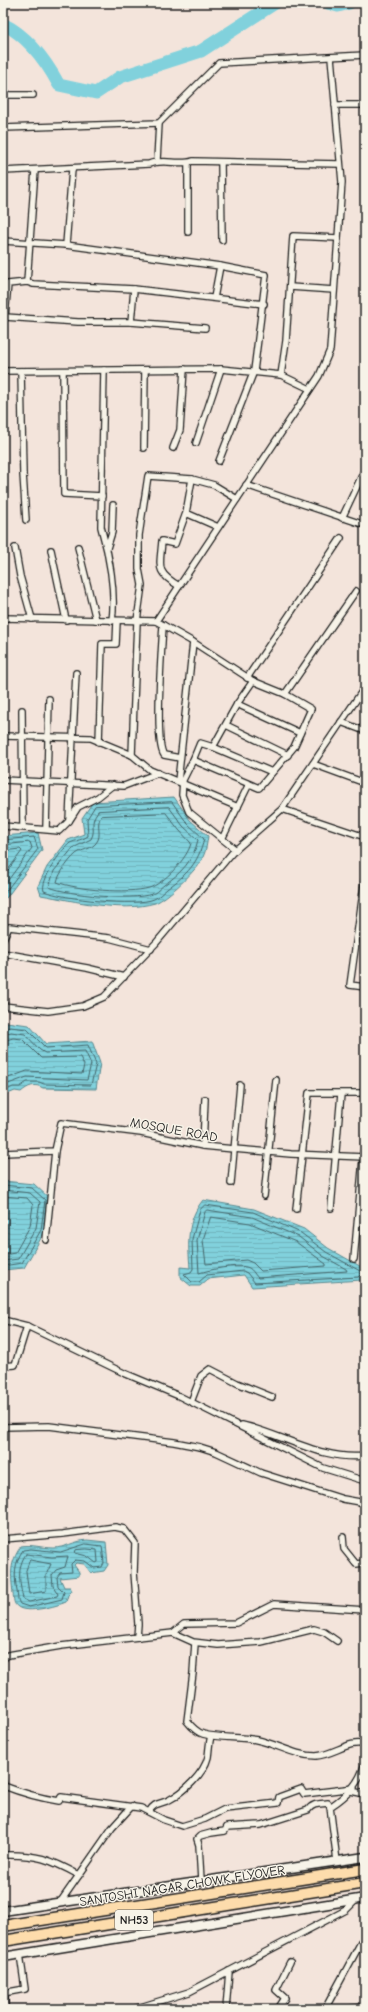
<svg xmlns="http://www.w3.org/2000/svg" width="368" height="2012" font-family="'Comic Neue',sans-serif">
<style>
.water{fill:url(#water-rules);stroke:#59898f}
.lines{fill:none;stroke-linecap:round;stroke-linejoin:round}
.shore{stroke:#446469;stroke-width:1}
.river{stroke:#81d1dc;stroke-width:13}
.street-casing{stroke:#1c1c1c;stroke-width:8}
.secondary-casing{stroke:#1c1c1c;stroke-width:11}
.highway-casing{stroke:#1c1c1c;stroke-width:13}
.street{stroke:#f7f3e8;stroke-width:5.5}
.secondary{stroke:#f7f3e8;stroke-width:8}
.highway{stroke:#fddcac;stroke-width:10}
.labels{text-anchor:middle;stroke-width:3;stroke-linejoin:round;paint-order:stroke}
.shield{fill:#f7f3e8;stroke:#5e5c59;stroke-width:1}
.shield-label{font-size:12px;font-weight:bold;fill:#1c1c1c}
.street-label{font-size:13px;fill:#1c1c1c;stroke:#f7f3e8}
</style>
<defs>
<pattern id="water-rules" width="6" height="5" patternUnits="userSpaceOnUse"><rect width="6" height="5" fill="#81d1dc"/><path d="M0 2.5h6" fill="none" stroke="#6fb3bc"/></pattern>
</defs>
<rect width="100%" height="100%" fill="#f3e4db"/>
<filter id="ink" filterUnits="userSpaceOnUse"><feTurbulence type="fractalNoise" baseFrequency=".025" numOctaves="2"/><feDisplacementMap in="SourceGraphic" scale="8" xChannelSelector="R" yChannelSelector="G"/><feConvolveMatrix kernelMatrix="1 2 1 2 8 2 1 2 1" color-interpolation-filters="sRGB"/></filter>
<g filter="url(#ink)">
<g class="water">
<path d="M174,797l16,23 18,16c-1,7 -2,15 -5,21 -5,12 -36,42 -48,46 -34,10 -80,-2 -114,-8l-3,-9 9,-19 21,-27 16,-6 -2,-16 11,-16z"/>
<polygon points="38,833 42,850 7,897 3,900 3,836"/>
<path d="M6,1022l23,3 17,19 46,-3 8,22 -4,26 -53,-1c-8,-5 -15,-2 -22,4l-6,-1 -12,5v-65z"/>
<polygon points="3,1181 34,1184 49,1198 45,1231 24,1268 3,1270"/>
<path d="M203,1200l51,9 50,20 24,19 37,21 -3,11 -110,7 -8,-12 -36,4 -8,7h-9l-11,-9v-10l10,1c-2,-24 -4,-47 13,-68z"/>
<path d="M87,1540l19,2 2,23 -4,6 -13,2 -7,-9 -8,-1 -2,2 5,7v4l-19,2 4,9h6l2,4 -4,4 -2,7c-9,4 -39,12 -48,5 -5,-3 -4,-8 -5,-13 -2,-20 -4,-30 8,-48 11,-2 21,2 32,2 12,0 21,-7 34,-8z"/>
</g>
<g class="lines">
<g class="shore">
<path d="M172,802l15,21 17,16c-6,25 -17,35 -37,50 -4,3 -8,8 -13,10 -18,8 -91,0 -110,-8 -4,-10 17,-41 26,-48 6,-3 13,-3 18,-7l-1,-17 8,-13z"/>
<path d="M169,807l14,19 15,14c-5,21 -17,33 -34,45 -4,3 -8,8 -12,9 -21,7 -83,1 -103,-7l5,-16 19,-23 18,-9c6,-11 -3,-15 7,-28z"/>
<path d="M166,813l13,17 12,13c-3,15 -28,41 -42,45 -21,6 -72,2 -92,-6 1,-7 15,-27 22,-30 6,-3 12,-3 17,-9 7,-8 -1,-18 5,-27z"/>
<polyline points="3,840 34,837 38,849 3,895"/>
<polyline points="3,845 30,842 32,848 3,887"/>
<polyline points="3,851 20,849 22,851 3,877"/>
<polyline points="3,1030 10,1027 27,1029 46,1048 88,1045 96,1064 91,1085 44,1084 39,1082 27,1082 20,1087 13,1087 3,1092"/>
<polyline points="3,1035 11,1032 25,1034 40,1050 45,1053 85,1051 91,1064 87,1080 27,1077 3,1086"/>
<polyline points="3,1041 13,1038 22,1039 41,1058 80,1057 84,1065 82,1074 27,1071 3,1080"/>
<polyline points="3,1185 32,1188 45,1200 41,1230 22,1263 3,1266"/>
<polyline points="3,1190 30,1193 40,1202 36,1228 18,1259 3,1261"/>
<polyline points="3,1196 27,1198 33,1205 30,1226 15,1253 3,1255"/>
<polygon points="205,1205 253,1212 301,1233 326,1252 360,1271 361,1274 358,1277 255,1283 247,1273 243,1271 207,1275 199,1282 192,1282 184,1274 191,1272 193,1269 192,1239 200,1210"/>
<path d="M207,1210l45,7 47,20 24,19 23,13 1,2 -89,7c-4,-4 -6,-10 -12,-11 -10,-3 -37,3 -47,6l-2,-33 8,-28z"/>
<polygon points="211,1217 250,1223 296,1242 326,1264 326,1266 261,1271 253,1263 246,1260 206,1264 203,1240"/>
<path d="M86,1544l16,2 2,17 -2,4 -8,1 -9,-7 -10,-1 -4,4 1,8 -12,1 -3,4 1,9 6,6 -2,7 -33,8 -9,-3c-3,-5 -2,-8 -3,-13 -3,-15 -3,-28 6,-41l8,-1 29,3z"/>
<polygon points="87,1549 97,1550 98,1562 96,1563 87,1556 75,1553 76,1550"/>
<path d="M26,1554l26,3 16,-1 -3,11 -9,3 -4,5 1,11 5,8 -1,2 -28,6 -6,-3c-3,-15 -7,-31 3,-45z"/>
<polygon points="30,1560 51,1564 46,1575 46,1591 29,1594 26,1571"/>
</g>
<g class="river">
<polyline points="328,3 338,6 349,3"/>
<path d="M3,24c25,12 43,37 56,61l37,8 24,-16 81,-26 74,-48"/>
</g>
<g class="street-casing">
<g id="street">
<polyline points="3,95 33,95"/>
<polyline points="335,105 365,105"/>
<polyline points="3,128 159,123 219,63 365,55"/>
<polyline points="157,160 159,123"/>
<polyline points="221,162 222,240"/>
<path d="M3,171l146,-7c15,-6 30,2 44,-3l147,3"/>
<polyline points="188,232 188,163"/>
<polyline points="3,241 66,245 220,266 214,298"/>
<polyline points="66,245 72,169"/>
<polyline points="27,282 35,170"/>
<polyline points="290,287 334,290"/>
<polyline points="5,317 78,322 131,322 205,328"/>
<polyline points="3,321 5,317 8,284 27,282 33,284 134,289 264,304"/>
<polyline points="131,322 134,289"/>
<path d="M104,370l-3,157c8,27 15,65 11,94"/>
<polyline points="3,371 221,369 281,375 310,389"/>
<polyline points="21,371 23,474 26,520"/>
<polyline points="63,371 64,494 102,496"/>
<polyline points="281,375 286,341 293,236 338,238"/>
<polyline points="196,443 221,369"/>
<polyline points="144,448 145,370"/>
<polyline points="173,448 180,430 184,369"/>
<polyline points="219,461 254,371 266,275 220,266"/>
<polyline points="192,479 186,513 218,527"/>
<polyline points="246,485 365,525"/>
<polyline points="342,518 365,469"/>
<polyline points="78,547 96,620"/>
<polyline points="15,548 20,576 32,619"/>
<polyline points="107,548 112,532 113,505"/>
<polyline points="51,550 66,620"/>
<path d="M179,586c-24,-14 -19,-19 -17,-45l13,3 11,-31"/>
<polyline points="3,618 156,621"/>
<path d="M163,625c-1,21 -9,118 1,130l16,3"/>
<polyline points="247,678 341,538"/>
<polyline points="253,681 237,704 300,733"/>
<polyline points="285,694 356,591"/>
<polyline points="22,710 23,827"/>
<polyline points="341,722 365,731"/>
<polyline points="226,725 288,755"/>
<polyline points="3,736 91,738 132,755 150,770 238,807"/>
<polyline points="99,742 102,644 116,644 117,621"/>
<polyline points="213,747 272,772"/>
<polyline points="132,755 137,621 142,585 139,569 139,535 148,476 192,479 214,485 237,499"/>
<polyline points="193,760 200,743 213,747 237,704"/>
<polyline points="313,764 365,783"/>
<polyline points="3,780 124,786 158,773"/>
<polyline points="178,781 193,642"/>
<polyline points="282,809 365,837"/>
<polyline points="69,821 78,807 98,797 113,785"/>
<polyline points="3,826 59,831 69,821 76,673"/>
<polyline points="46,829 49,699"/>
<polyline points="222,839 249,784"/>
<polyline points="236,850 189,812 182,795 183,780 193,760 259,788 294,747 311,709 285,694 253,681 193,642 156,621 319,376 330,350 342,182 331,57"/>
<polyline points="365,878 350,985 365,987"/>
<polyline points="3,939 9,927 109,938 151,949"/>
<polyline points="3,953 87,968 124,977"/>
<polyline points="3,1006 48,1011 83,1006 104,997 156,943 232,853 282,809 365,687"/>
<polyline points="203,1146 205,1099"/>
<polyline points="3,1153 55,1151 61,1123 141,1133 203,1146 234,1149 291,1154 365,1157"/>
<polyline points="231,1183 240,1085"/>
<polyline points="264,1196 276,1080"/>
<polyline points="331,1208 341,1094"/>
<polyline points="296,1209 309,1093 365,1093"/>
<polyline points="46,1240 55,1151"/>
<polyline points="354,1259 365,1137"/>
<polyline points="3,1320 27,1326 124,1373 179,1396 323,1468 365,1481"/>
<polyline points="3,1366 15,1365 27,1326"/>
<polyline points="191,1402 201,1376 210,1369 237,1383 272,1397"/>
<path d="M242,1425c40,9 80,36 123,31"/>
<polyline points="3,1427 49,1426 174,1442 200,1447 216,1452 261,1473 343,1499 365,1503"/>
<polyline points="343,1537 344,1549 356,1564 364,1563 365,1566"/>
<polyline points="3,1539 63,1534 115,1527 124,1529 135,1543 134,1572 138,1624 137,1637"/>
<polyline points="173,1633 193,1642 218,1645 261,1642 314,1629 324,1632 337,1641"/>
<path d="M195,1643l-2,30 -6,48c4,5 9,11 16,13 18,5 36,2 54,6 20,4 38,16 59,16 17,-1 35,-17 49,-11"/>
<polyline points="3,1659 8,1655 61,1646 173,1633 184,1624 236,1623 274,1604 365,1610"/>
<path d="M3,1782l1,4c18,7 36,12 55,15l2,-4 80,11 23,12 18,6 23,-7 20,-10 53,-6 1,-6 22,-8 3,5 50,-6"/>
<polyline points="351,1791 365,1794"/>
<path d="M149,1812c5,-10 12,-8 20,-12 15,-8 35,-26 39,-43 1,-7 1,-14 3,-21"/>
<path d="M3,1855c33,-1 47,4 76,20"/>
<path d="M337,1861l-7,-54c18,-12 29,-23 35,-44"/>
<path d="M201,1881l-2,-36 -2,-6 3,-3 11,-3 14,-2 2,-4 34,-2 47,-15c5,-7 11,-6 20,-7l2,4"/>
<polyline points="61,1901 112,1828 132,1806"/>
<polyline points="3,1993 25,1989 20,1954"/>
<polyline points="5,2009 5,1993"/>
<polyline points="134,2009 189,1992 346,1910 357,1899"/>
<polyline points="226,2009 229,1971"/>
<polyline points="278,2009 285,1998 276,1990 290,1962"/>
<polyline points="325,2009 365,1935"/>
<polyline points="349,2009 365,2007"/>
</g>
</g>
<g class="secondary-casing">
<g id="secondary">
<polyline points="3,1911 365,1857"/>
<polyline points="3,1957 365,1898"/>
</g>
</g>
<g class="highway-casing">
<g id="highway">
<polyline points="3,1926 365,1869"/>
<polyline points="3,1941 365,1883"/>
</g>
</g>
<use href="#street" class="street"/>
<use href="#secondary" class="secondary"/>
<use href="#highway" class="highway"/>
</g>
</g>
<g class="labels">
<rect class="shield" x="115" y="1910" width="38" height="20" rx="3"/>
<g class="shield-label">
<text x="134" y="1924">NH53</text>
</g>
<g class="street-label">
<text transform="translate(174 1129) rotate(10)" y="5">MOSQUE ROAD</text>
<text transform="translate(182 1885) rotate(-9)" y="5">SANTOSHI NAGAR CHOWK FLYOVER</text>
</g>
</g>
<rect width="368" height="2012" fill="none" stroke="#f7f3e8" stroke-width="16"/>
<rect x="8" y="8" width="352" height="1996" fill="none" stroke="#1c1c1c" stroke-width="1.5" filter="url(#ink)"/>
</svg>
